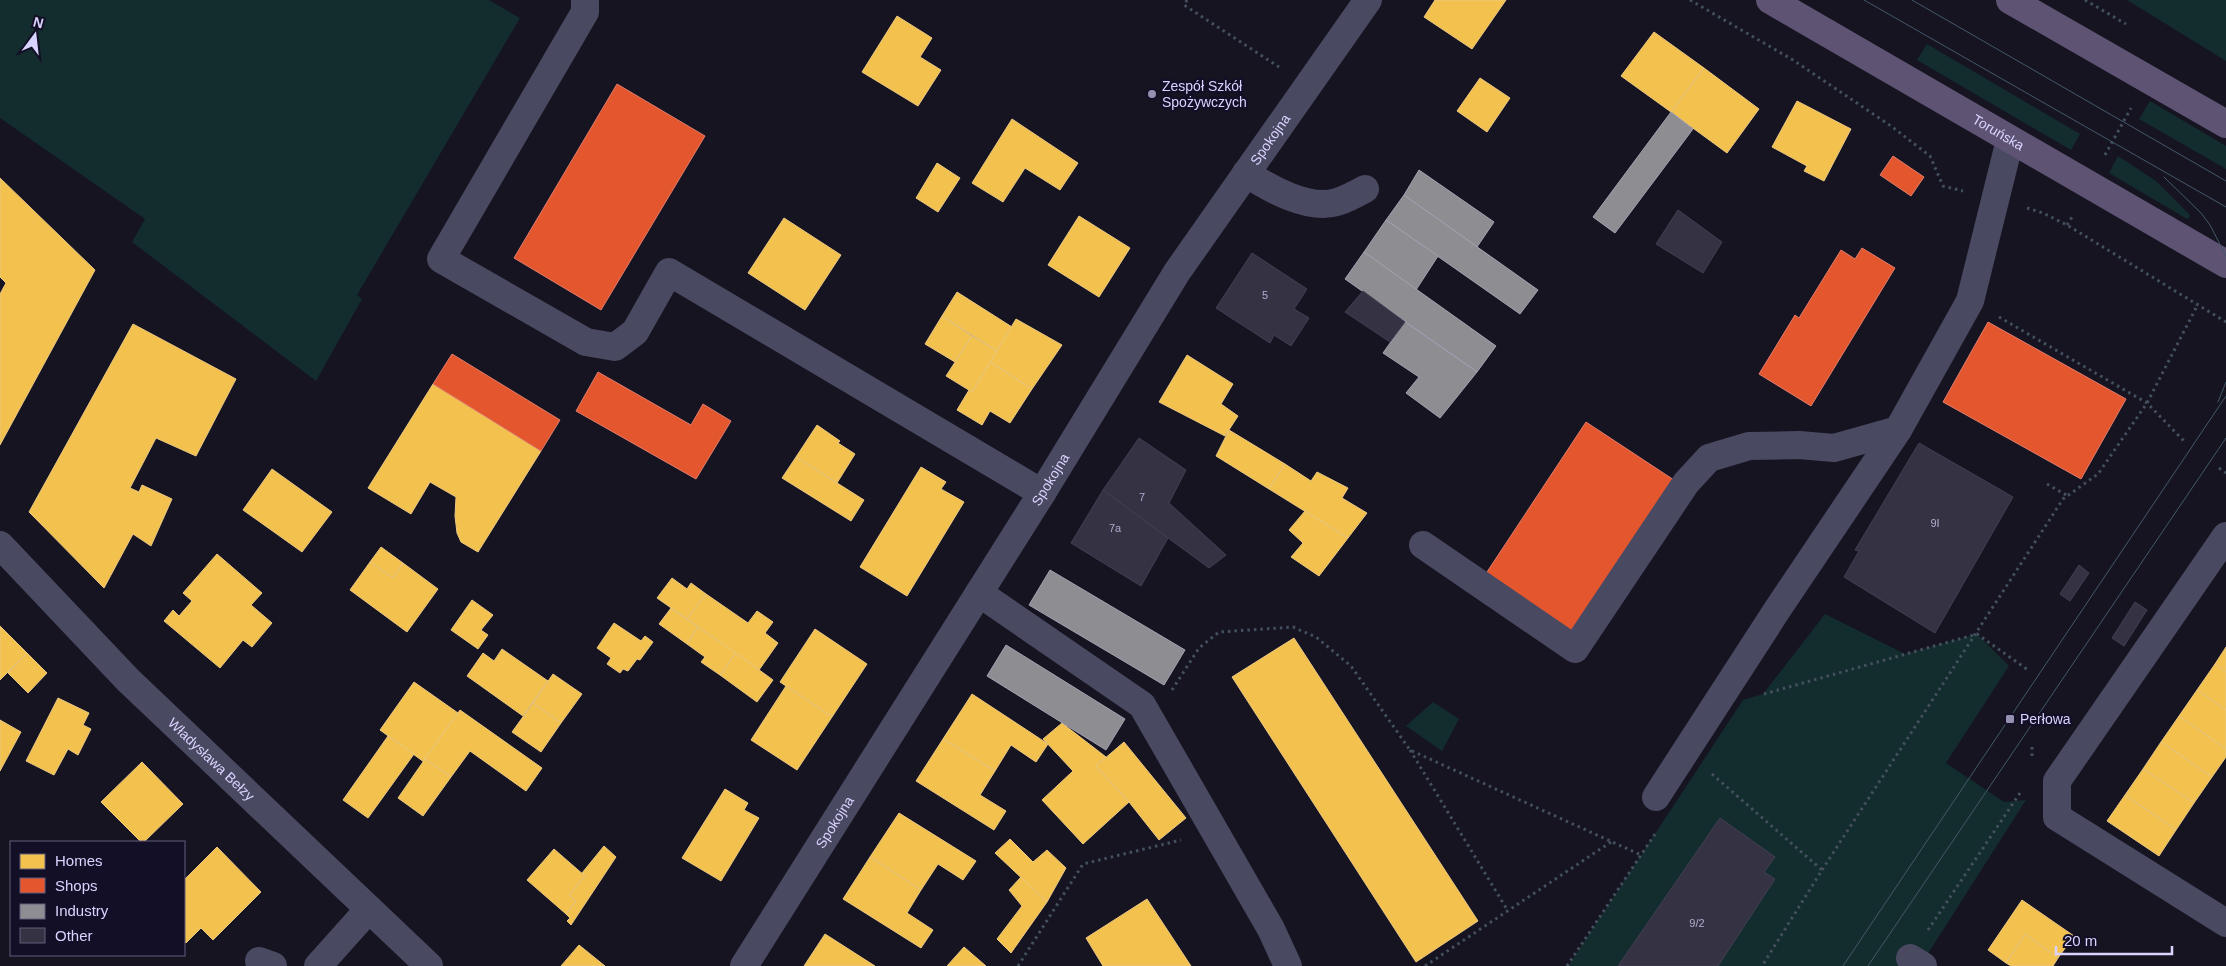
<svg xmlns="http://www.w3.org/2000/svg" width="2226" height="966" font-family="Helvetica,sans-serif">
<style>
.green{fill:#132c2d}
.homes{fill:#f2c14e;stroke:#eac783}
.shops{fill:#e4572e;stroke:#e17c6d}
.industry{fill:#8d8d92;stroke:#a4a2b3}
.building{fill:#343243;stroke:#433f54}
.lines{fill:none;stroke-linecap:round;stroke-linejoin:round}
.path{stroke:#44505f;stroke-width:3;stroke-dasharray:2.5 4;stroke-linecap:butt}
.minor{stroke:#4a4962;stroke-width:28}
.major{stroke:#5e5373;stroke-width:28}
.tram{stroke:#43596b;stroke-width:1}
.poi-dot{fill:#9591b1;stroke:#130f26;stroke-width:2}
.labels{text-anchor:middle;stroke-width:5;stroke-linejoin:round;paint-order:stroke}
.number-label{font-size:11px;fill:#b0acd0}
.poi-label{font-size:14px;fill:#d9d4ff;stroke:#130f26;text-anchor:start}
.street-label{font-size:14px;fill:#d9d4ff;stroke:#130f26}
</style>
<rect width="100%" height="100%" fill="#161421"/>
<g class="green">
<polygon points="0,0 489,0 520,18 357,295 362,299 316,381 132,242 145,219 0,118"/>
<polygon points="2127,0 2226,0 2226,61"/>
<polygon points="1927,44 2080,134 2071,150 1917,60"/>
<polygon points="2150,101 2226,146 2226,169 2139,119"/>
<polygon points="2118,156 2156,181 2189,214 2190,217 2187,219 2109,173"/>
<polygon points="1825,614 1905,654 1977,634 2009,666 1946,763 2004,802 2026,800 1920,966 1568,966 1743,700 1763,694"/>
<polygon points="1433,702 1459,719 1442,751 1406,726"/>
</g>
<g class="homes">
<polygon points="1435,0 1506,0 1472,49 1424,17"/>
<polygon points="897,16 932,38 920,57 941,70 918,106 862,72"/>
<polygon points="1654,32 1704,68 1671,112 1621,76"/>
<polygon points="1704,68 1759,109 1727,153 1671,112"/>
<polygon points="1480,78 1510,98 1487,132 1457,111"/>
<polygon points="1797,101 1851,129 1824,181 1804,171 1807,166 1772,147"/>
<polygon points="1012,119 1078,163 1060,190 1025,168 1003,202 972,183"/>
<polygon points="937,163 960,178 938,212 916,198"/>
<polygon points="0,178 95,270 0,445 0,294 6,283 0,277"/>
<polygon points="1079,216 1130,248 1099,297 1048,265"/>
<polygon points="784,218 841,255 805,310 748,273"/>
<polygon points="957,292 1012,327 997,351 942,316"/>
<polygon points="942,316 972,336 955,362 925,344"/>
<polygon points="1016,319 1062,345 1032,389 990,362"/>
<polygon points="133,324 236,379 196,456 156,438 130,488 139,492 142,485 172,499 151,546 133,534 104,588 29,512"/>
<polygon points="972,336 997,351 972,392 946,376"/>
<polygon points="1187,355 1233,384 1221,404 1238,416 1225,436 1159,402"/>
<polygon points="990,362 1032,389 1010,423 990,411 982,425 957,410 969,390 972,392"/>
<polygon points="433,384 541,451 478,552 461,542 457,533 455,516 456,497 430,482 411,514 368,488"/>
<polygon points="817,425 840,441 838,443 855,454 837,483 796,457"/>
<polygon points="1229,430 1285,464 1269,489 1216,456"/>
<polygon points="796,457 864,500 851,521 782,478"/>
<polygon points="1285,464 1311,481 1317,472 1348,488 1342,498 1367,513 1348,538 1269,489"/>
<polygon points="921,467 946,482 941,489 964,502 907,596 860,567"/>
<polygon points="272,469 332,512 302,552 243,510"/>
<polygon points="1305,511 1348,538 1319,576 1291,557 1303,543 1289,530"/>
<polygon points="381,547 403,563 393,578 370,562"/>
<polygon points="217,554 262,593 251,605 272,623 252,647 243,640 220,668 164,621 173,610 179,616 192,601 183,593"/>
<polygon points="370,562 393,578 403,563 438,589 407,632 350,590"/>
<polygon points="672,578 687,589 691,583 706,594 687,619 657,598"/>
<polygon points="706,594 748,623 757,611 773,622 765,633 778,643 759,670 687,619"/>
<polygon points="472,600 493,615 481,630 488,635 478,649 451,630"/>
<polygon points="671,608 698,627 687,644 659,624"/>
<polygon points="614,623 641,641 645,636 653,642 640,660 637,659 628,671 623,669 620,673 607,664 611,658 597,648"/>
<polygon points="0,626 27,653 0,680"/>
<polygon points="698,627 736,653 720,675 701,662 705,657 687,644"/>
<polygon points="815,629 867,664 832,717 780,682"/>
<polygon points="1294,638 1478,921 1416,962 1232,677"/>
<polygon points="2226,647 2226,672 2215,664"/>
<polygon points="502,649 548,681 523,716 467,676 483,653 494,661"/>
<polygon points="27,653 47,673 28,693 8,673"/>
<polygon points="736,653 773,680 757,702 720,675"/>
<polygon points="2215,664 2226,672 2226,710 2197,690"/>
<polygon points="553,674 582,694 561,723 533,703"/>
<polygon points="414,682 458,713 424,762 380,730"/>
<polygon points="786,686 832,717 797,770 751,740"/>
<polygon points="2197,690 2226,710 2226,749 2179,716"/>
<polygon points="972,694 1048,744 1036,762 1011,745 995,771 943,739"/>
<polygon points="58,698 89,713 83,725 91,729 78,755 68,749 54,775 26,761"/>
<polygon points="533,703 561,723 541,752 512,732"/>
<polygon points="460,710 542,768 526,791 470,751 451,777 425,759"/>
<polygon points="2179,716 2226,749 2226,757 2212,777 2161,742"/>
<polygon points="0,720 21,732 0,771"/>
<polygon points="1062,723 1106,757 1096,766 1129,802 1083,844 1042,800 1073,771 1043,739"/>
<polygon points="388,736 414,754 368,818 343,800"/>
<polygon points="943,739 995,771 980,795 1006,811 994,830 916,781"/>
<polygon points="1124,742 1186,818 1159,840 1129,802 1096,766"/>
<polygon points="2161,742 2212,777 2194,803 2143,769"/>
<polygon points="425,759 451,777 423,816 398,798"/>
<polygon points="142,762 183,804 144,842 141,842 101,802"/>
<polygon points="2143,769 2194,803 2176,830 2125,795"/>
<polygon points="725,789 748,803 744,810 759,818 721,881 682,858"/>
<polygon points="2125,795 2176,830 2159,856 2107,821"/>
<polygon points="899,813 976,861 963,880 938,864 921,890 870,857"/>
<polygon points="1010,839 1033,862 1047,850 1066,868 1047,902 995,853"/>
<polygon points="604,846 616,857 571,925 567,921 570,918 566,914 576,901 569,895 585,876 582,873"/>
<polygon points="217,847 261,892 213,940 201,928 186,943 184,941 184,880"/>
<polygon points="554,849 585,876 569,895 576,901 566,914 527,880"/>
<polygon points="870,857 921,890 907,913 933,930 921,948 843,899"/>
<polygon points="1021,877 1047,902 1011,953 997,939 1022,906 1009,890"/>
<polygon points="1147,899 1191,966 1103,966 1086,938"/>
<polygon points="2022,900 2074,936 2058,958 2025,934 2006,963 1988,950"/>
<polygon points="825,934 875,966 804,966"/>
<polygon points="2025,934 2058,958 2053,966 2011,966 2006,963"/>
<polygon points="579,945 605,966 561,966"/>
<polygon points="964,947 986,966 947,966"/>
</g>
<g class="shops">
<polygon points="617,84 705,136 601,310 514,258"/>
<polygon points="1893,156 1924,177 1911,196 1880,175"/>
<polygon points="1862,248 1895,268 1811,406 1759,374 1795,315 1799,318 1841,250 1855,259"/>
<polygon points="1988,322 2126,399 2081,479 1943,402"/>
<polygon points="452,354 560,420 541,451 433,384"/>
<polygon points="598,372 691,425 703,404 731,421 696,479 576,411"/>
<polygon points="1586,422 1674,480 1572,635 1485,575"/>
</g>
<g class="industry">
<polygon points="1671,112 1693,129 1615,233 1593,217"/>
<polygon points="1419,170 1494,222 1477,247 1404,195"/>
<polygon points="1404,195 1538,290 1520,314 1386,220"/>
<polygon points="1386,220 1438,256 1416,290 1364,252"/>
<polygon points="1364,252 1496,346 1477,372 1345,279"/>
<polygon points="1405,322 1477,372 1440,418 1406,393 1419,377 1383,353"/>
<polygon points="1050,570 1185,650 1164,685 1029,605"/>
<polygon points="1006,645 1125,719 1106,750 987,676"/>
</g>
<g class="building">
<polygon points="1678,210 1722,242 1703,273 1656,244"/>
<polygon points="1252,253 1307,289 1294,309 1309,318 1291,346 1274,335 1270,343 1216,308"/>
<polygon points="1363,291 1405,322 1390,342 1345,312"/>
<polygon points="1139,438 1186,470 1169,503 1226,555 1209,568 1103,490"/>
<polygon points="1919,443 2013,497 1935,633 1844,577 1859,551 1855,550"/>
<polygon points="1103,490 1168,538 1141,586 1071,543"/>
<polygon points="2079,565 2089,573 2070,601 2060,594"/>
<polygon points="2135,602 2147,610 2124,646 2112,638"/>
<polygon points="1720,818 1775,857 1764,872 1775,879 1718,966 1618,966"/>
</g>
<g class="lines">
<g class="path">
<polyline points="1187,0 1184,5 1279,67"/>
<polyline points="1690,0 1793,60 1891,126 1930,156 1943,186 1963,191"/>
<polyline points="2085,0 2126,24"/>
<polyline points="2105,155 2131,108"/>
<polyline points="2027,208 2043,213 2067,225 2226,322"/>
<polyline points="2067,225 2074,214"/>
<polyline points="1999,317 2147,403 2184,441"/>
<polyline points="2219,468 2226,473"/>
<polyline points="2047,484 2068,496"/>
<polyline points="1172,690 1199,648 1219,632 1293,627 1316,637 1351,666 1410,750 1641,855"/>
<polyline points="1764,694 1977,634 2028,670"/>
<polyline points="1410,750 1508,911"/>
<polyline points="2032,756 2032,747"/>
<polyline points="1712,774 1822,870 1762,966"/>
<polyline points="1822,870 2063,499 2098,474 2147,403 2197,306"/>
<polyline points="1928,930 2022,790"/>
<polyline points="1018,966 1083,864 1181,840"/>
<polyline points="1425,966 1611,842"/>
<polyline points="1567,966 1657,831"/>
</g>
<g class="minor">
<polyline points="585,0 585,12 441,259 586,342 615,347 635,332 669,272 1042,493"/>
<path d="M1246,173c22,15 63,38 91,29 10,-3 19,-8 28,-13"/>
<polyline points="2226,536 2057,781 2057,817 2226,923"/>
<path id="s1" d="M0,545l128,135 301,286"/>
<polyline points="1423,545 1575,649 1686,483 1709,458 1749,446 1799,445 1834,448 1898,430 1970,301 2010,140"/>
<polyline points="979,593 1142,705 1271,929 1288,966"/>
<polyline points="1656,797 1777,610 1898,430"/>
<polyline points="1910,958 1923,966"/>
<polyline points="259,961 273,966"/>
<polyline points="318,966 369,909"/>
<path id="s2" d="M744,966l298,-473 135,-221 191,-272"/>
</g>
<g class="major">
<path id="s3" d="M1770,0l456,264"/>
<polyline points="2010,0 2226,124"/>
</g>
<g class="tram">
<polyline points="1864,0 2226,207"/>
<polyline points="1912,0 2226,181"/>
<polyline points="2164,177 2201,213 2210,225 2226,256"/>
<polyline points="2218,402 2226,382"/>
<polyline points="1843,966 2226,396"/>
<polyline points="1868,966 2226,438"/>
</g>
</g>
<g class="poi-dot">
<circle cx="1152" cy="94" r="5"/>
<rect x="2005" y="714" width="10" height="10" rx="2.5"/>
</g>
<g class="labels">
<g class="number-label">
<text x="1265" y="299">5</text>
<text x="1142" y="501">7</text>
<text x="1935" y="527">9I</text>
<text x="1115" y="532">7a</text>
<text x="1697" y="927">9/2</text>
</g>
<g class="poi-label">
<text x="1162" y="91">Zespół Szkół<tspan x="1162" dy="16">Spożywczych</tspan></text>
<text x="2020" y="724">Perłowa</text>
</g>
<g class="street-label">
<text dy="5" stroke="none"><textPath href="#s3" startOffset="264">Toruńska</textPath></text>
<text dy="5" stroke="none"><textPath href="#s2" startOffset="980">Spokojna</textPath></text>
<text dy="5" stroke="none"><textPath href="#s2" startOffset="575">Spokojna</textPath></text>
<text dy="5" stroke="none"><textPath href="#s1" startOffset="301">Władysława Bełzy</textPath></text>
<text dy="5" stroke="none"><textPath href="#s2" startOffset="170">Spokojna</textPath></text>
</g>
</g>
<rect x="10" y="841" width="175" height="115" fill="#130f26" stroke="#625e7d"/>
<rect x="20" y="854" width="25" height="15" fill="#f2c14e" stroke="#625e7d"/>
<text x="55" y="866" font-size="15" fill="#d9d4ff">Homes</text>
<rect x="20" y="878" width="25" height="15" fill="#e4572e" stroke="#625e7d"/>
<text x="55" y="891" font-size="15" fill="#d9d4ff">Shops</text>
<rect x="20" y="904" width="25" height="15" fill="#8d8d92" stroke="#625e7d"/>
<text x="55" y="916" font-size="15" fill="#d9d4ff">Industry</text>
<rect x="20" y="928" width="25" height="15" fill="#343243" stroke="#625e7d"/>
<text x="55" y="941" font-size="15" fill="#d9d4ff">Other</text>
<g transform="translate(35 35) rotate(15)" stroke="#130f26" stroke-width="4" paint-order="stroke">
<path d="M0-4L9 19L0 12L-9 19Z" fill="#d9d4ff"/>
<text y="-8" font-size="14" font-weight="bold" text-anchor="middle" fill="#d9d4ff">N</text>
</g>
<path d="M2056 946v8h116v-8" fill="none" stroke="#d9d4ff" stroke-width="2.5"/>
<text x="2064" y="946" font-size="15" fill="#d9d4ff" stroke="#130f26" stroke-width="4" paint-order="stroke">20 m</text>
</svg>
